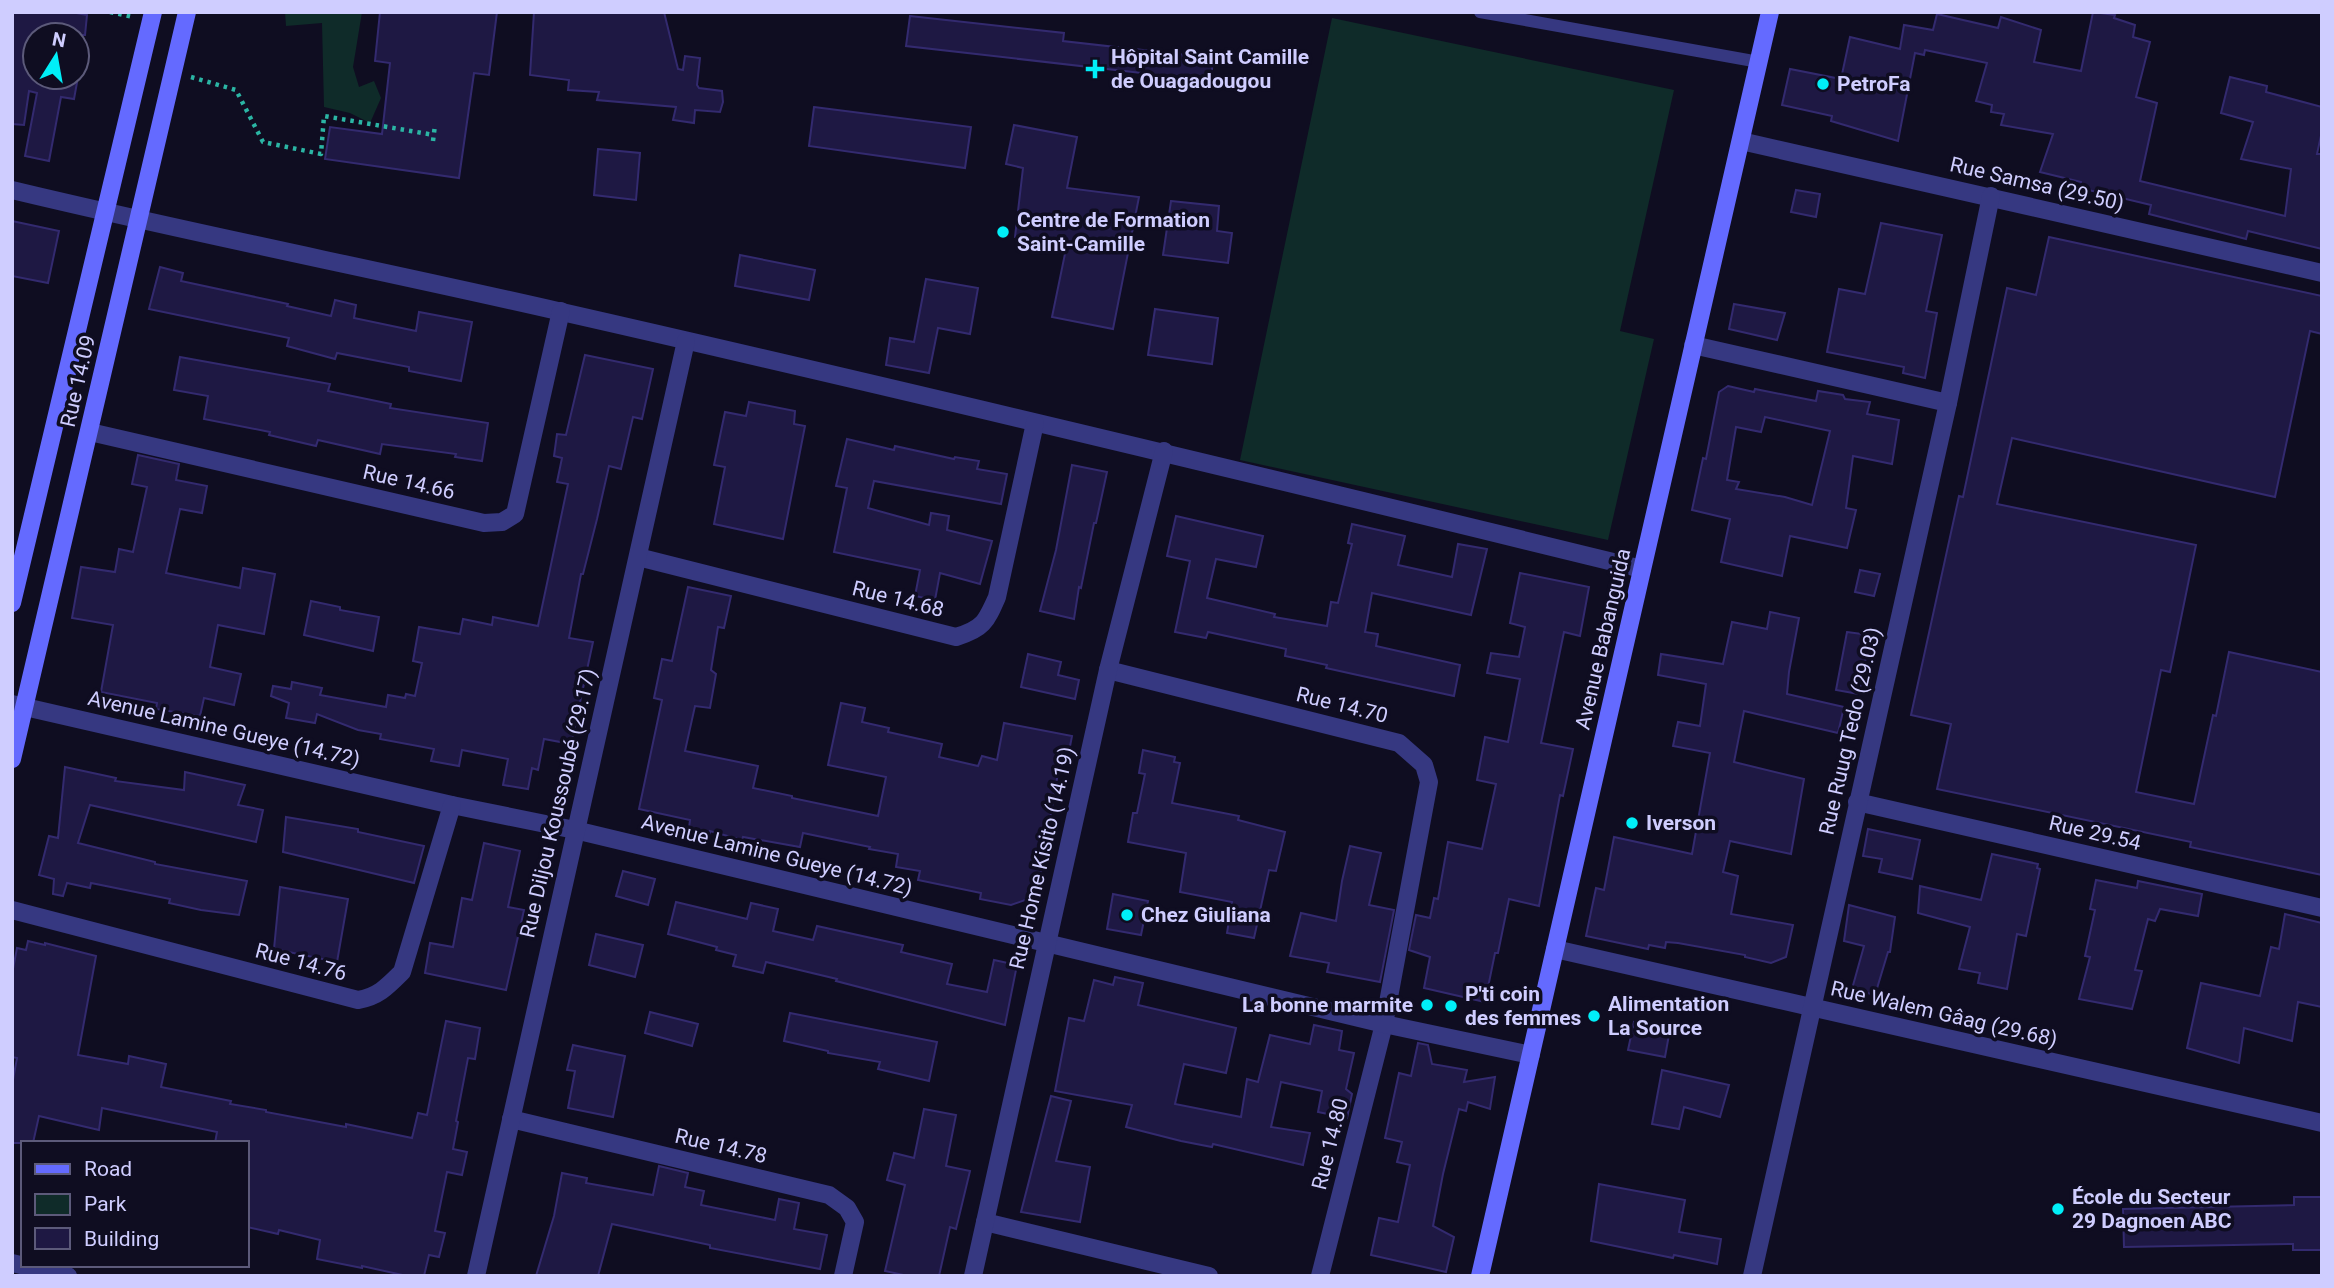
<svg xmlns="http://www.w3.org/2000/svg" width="2334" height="1288" font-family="Roboto,sans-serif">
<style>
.green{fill:#0f2b29}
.building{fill:#1e1843;stroke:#332a6f;stroke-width:2;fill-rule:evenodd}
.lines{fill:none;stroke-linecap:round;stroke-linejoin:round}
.path{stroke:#2bb5a4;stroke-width:4.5;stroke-dasharray:3.5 5;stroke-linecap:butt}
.lane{stroke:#363881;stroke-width:12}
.street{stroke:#363881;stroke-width:18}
.secondary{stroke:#646aff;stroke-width:18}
.poi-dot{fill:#00eff8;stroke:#0f0d21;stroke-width:2.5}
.labels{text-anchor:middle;stroke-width:7;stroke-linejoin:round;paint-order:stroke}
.poi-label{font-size:21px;font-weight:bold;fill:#cfcdff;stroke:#0f0d21;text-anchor:start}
.street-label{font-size:21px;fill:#cfcdff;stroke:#0f0d21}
</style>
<rect width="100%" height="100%" fill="#0f0d21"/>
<g class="green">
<polygon points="285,12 362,12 353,67 359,87 374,81 381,98 370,123 350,113 324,107 322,23 286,26"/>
<polygon points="1332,18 1674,90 1620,331 1654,339 1608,540 1240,460"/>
</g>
<g class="building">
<polygon points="12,12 71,12 87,15 85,35 35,35 35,57 32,77 78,77 74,99 61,97 49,161 25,156 37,93 29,91 24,125 12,124"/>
<polygon points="380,12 497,12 489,75 474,73 459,178 325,159 330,127 382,134 390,63 375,61"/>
<polygon points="534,12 664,12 678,69 683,70 685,56 700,58 697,85 699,88 722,91 723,102 720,112 695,110 694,123 673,120 676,107 597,100 599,92 568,90 569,80 530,75"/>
<polygon points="2093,12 2115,15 2114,18 2135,25 2133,37 2150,42 2136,97 2157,103 2140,181 2285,216 2291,169 2241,159 2253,122 2221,113 2230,77 2267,86 2266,92 2322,107 2322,131 2317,154 2322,154 2322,249 2248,231 2246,239 2149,214 2151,205 2080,188 2081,182 2040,172 2053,134 2001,125 2004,114 1991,112 1992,105 1976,101 1987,63 1925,50 1924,55 1915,53 1898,141 1831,121 1832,116 1782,105 1790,69 1841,79 1850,37 1900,49 1904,25 1933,30 1937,14 1998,28 2001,17 2041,30 2034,62 2081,71"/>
<polygon points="910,16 1064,33 1063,41 1213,58 1211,81 906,46"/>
<polygon points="814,107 971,127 965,168 809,146"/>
<polygon points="1014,125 1077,137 1067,188 1139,197 1113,329 1052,317 1067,244 1015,237 1023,168 1006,164"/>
<polygon points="598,149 640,153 636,200 594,195"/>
<polygon points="1796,190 1820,194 1816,217 1791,212"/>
<polygon points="1171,201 1219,206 1217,231 1232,233 1228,263 1163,255"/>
<polygon points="12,221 59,231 48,283 12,276"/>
<polygon points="1881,223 1942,235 1926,311 1937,313 1925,378 1903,373 1904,367 1827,352 1839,289 1865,294"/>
<polygon points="2049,237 2322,296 2322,334 2310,331 2275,497 2012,438 1997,504 2196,545 2170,672 2161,670 2136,792 2194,804 2213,715 2216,716 2229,652 2322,672 2322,875 2190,847 2191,842 1937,789 1951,724 1911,715 1959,496 1963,497 2007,288 2036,295"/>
<polygon points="740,255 815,270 809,300 735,286"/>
<polygon points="160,267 183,273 181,281 288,304 287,306 331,316 335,300 356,305 354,318 416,331 419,312 472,322 461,381 409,371 409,367 337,353 335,359 287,346 289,338 149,309"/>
<polygon points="926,279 978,288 970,334 938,328 929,373 886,365 890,338 914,342"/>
<polygon points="1734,304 1785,313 1777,340 1729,329"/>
<polygon points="1155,309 1218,318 1212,364 1148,355"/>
<polygon points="585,355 653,369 642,419 633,417 621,469 609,466 597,519 583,574 581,574 569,638 593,642 571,744 544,739 538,770 532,768 528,789 503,785 508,759 462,750 459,766 431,761 434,749 380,739 381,734 358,730 317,714 315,723 286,718 289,703 271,696 273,686 291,689 292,682 322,688 320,695 386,707 388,695 405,698 406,694 415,696 422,663 413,661 419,627 460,634 463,619 492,625 493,617 538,626 568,484 557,482 562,458 554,456 557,434 566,435"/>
<polygon points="180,357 330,384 328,391 391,404 390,408 488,423 482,461 455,457 456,454 382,444 380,454 318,440 316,446 269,435 270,432 204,419 208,396 174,390"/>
<path d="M1728,386l26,6 1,-3 61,12 2,-10 25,4 2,4 25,3 -3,12 32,6 -7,44 -39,-8 -7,52 10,2 -9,38 -57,-12 -8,40 -61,-14 9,-43 -38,-9 11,-52 3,1 13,-67zM1765,417l65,14 -18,74 -27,-8 -49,-8 3,-7 -12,-2 9,-53 25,5z"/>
<polygon points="749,402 795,411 794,424 805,426 783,539 714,524 725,467 714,465 725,412 746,416"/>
<polygon points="847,439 894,450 895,446 954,459 955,457 979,461 977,469 1007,474 1001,504 874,481 868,508 929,525 931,513 949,516 947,530 992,541 980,584 940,573 935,600 915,596 920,570 834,552 847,488 836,486"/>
<polygon points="138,455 179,464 176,480 207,486 202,513 180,509 166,573 240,588 243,568 275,574 264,634 218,625 210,667 241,674 234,705 204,698 200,716 156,709 157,703 101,692 113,625 72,618 81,567 115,572 119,549 133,552 147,487 132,484"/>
<polygon points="1072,465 1107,472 1096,523 1094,523 1081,588 1079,587 1074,619 1040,611 1056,550"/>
<polygon points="1176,516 1263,536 1256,567 1216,559 1207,598 1275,614 1274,617 1327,626 1331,602 1338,603 1352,544 1348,543 1352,524 1405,536 1398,565 1452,577 1458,544 1487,549 1471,615 1372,593 1365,632 1378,634 1376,646 1460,665 1454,696 1353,674 1326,668 1327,665 1285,656 1286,649 1208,632 1206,638 1175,632 1190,561 1167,556"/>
<polygon points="1860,570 1880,574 1874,596 1855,592"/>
<polygon points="1520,573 1589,587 1580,636 1564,632 1541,743 1573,749 1563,796 1560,795 1539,906 1509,899 1498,953 1495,953 1485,1002 1424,988 1430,957 1409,950 1416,915 1430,918 1434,898 1438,899 1448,842 1482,849 1496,784 1477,780 1485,737 1508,742 1520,679 1487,673 1491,653 1519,657 1525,627 1510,623"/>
<polygon points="688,587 731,596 724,628 718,627 711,670 716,674 710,708 695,706 685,751 758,766 753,788 792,796 792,798 878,816 886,777 828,765 841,703 865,708 862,722 889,728 888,732 942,744 939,757 978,766 982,756 997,760 1004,723 1072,736 1067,762 1060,761 1039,884 1031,898 1011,905 980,899 981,893 918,880 920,871 896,867 898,854 869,849 870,847 803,833 800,847 743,837 742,840 710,831 710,835 689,828 690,820 639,809 662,700 654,698 662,659 672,661"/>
<polygon points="311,601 340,607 340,610 379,617 373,651 304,635"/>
<polygon points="1770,612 1799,618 1789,672 1787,694 1844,707 1838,733 1744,711 1734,762 1804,779 1791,854 1730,841 1723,872 1738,876 1731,914 1793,925 1786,957 1771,963 1745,957 1745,955 1678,943 1666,942 1665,948 1649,945 1648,949 1586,936 1596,888 1604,890 1614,837 1692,854 1710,753 1673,746 1678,722 1700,726 1706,684 1658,675 1661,654 1723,664 1732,622 1767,629"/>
<polygon points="1847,632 1870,635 1859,694 1836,690"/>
<polygon points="1028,654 1061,662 1058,675 1079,680 1075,699 1021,687"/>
<polygon points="1143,750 1175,757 1174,762 1180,763 1172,803 1239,816 1238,820 1285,832 1276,871 1269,870 1254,938 1227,933 1232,902 1180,892 1186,853 1128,842 1133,813 1137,813 1145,774 1139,773"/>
<polygon points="65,767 116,778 115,781 184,790 185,772 245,785 238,805 263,810 256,842 90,805 78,843 155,862 155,864 247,881 239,915 201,910 169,903 170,899 91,883 90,888 67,883 63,896 53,894 54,879 39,875 49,836 58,838"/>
<polygon points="286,817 358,829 358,832 424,846 414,883 283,852"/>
<polygon points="1868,829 1920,840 1912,879 1879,872 1882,859 1863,856"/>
<polygon points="484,843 520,851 508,907 524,910 506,990 425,973 430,943 453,947 462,898 472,900"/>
<polygon points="1350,846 1381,853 1369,905 1394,910 1380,982 1327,972 1329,963 1290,956 1301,913 1336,921 1342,881"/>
<polygon points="1992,854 2038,864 2037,868 2040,869 2026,936 2017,934 2007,989 1978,983 1980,973 1959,969 1970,927 1918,913 1920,886 1981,900"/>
<polygon points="623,871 655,879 648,905 616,896"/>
<polygon points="2096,880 2137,888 2138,881 2202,894 2198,916 2160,909 2155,921 2148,919 2135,970 2142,971 2132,1009 2079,999 2090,957 2085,956 2095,910 2090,909"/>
<polygon points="280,887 348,899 337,962 274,949"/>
<polygon points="1113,894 1148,901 1141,935 1107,929"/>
<polygon points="676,902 747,919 751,903 778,909 773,931 813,940 817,926 903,945 901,952 952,964 947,984 987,992 994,960 1017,965 1005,1025 836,981 837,979 766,962 763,973 733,966 736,955 716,950 717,947 668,934"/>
<polygon points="1849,905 1895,917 1890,952 1888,952 1875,995 1852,989 1864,946 1844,941"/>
<polygon points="2285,914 2322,923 2322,1007 2298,1002 2292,1041 2244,1028 2239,1063 2187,1048 2201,983 2260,996 2271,947 2279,949"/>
<polygon points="596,934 643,945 635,977 589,965"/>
<polygon points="28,941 45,945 45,943 96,956 78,1055 128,1064 129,1056 166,1064 161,1087 231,1101 230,1104 266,1110 266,1112 346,1127 346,1124 412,1138 418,1113 427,1115 446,1021 480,1028 475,1059 468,1058 456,1121 458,1122 453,1149 467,1152 462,1175 447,1172 435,1231 445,1233 439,1257 429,1255 424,1276 407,1276 362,1266 362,1268 317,1259 320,1240 279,1230 278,1234 247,1227 247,1143 215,1143 217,1132 102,1108 99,1130 39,1116 33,1143 12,1143 12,1085 17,1058 12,1057 12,974 17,948 26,950"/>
<polygon points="1115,977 1143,983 1138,1005 1236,1028 1226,1073 1184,1064 1175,1104 1241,1117 1247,1079 1258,1082 1270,1035 1310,1044 1314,1025 1342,1031 1339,1050 1354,1053 1346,1089 1352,1094 1347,1118 1318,1112 1322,1091 1281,1082 1271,1127 1310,1133 1303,1165 1213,1144 1212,1147 1181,1141 1126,1127 1132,1105 1055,1091 1069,1018 1084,1021 1094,980 1113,985"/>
<polygon points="650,1012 698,1024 692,1046 645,1033"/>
<polygon points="790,1013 937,1042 929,1081 878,1069 880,1062 828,1053 828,1051 784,1041"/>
<polygon points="1634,1022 1670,1029 1665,1057 1628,1050"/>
<polygon points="1418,1043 1428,1045 1432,1064 1467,1070 1464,1082 1495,1077 1490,1109 1468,1102 1466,1111 1459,1109 1443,1174 1433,1226 1454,1237 1446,1272 1371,1255 1379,1218 1398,1222 1410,1165 1397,1162 1402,1142 1385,1138 1399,1073 1411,1076"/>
<polygon points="573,1045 625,1056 613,1117 568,1108 575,1071 567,1070"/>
<polygon points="1662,1070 1729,1085 1720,1117 1684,1107 1679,1129 1652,1124"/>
<polygon points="1051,1096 1071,1101 1056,1161 1090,1167 1080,1222 1021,1212"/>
<polygon points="924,1109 956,1115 946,1166 970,1171 956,1229 950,1227 939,1276 908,1276 885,1271 905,1185 887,1180 894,1153 914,1158"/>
<polygon points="659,1166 688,1173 685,1187 704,1191 701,1205 775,1220 779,1199 799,1203 794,1229 827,1235 820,1269 710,1248 710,1245 612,1224 598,1276 536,1276 554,1216 562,1173 587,1178 586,1183 653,1195"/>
<polygon points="1599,1184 1685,1200 1679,1232 1721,1239 1717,1264 1674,1255 1673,1258 1591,1241"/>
<polygon points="2294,1197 2322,1197 2322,1250 2293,1250 2293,1244 2124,1247 2123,1209 2294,1205"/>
</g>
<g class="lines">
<g class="path">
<polyline points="110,12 133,17"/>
<polyline points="191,77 236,90 263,142 321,154 324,116 434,135"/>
<polyline points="433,141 435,125"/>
</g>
<polyline class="lane" points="1480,12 1759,62"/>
<g class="street">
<polyline points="1741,141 2322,273"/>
<path d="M12,190c183,44 367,80 550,122 361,82 721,169 1080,257"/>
<polyline points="1693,345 1948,403"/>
<polyline points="90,432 484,523 502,522 515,514 561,311"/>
<path d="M638,557l318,80c27,-8 30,-15 41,-40l38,-174"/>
<polyline points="1108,670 1399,743 1424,765 1429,782 1384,1024 1320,1276"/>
<polyline points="12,704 452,805 575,830 1384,1024 1531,1055"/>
<polyline points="1857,802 2322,908"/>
<path d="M12,910l346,90c20,-3 30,-14 44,-28l50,-167"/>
<polyline points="1555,949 2322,1123"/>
<polyline points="511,1119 829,1195 847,1208 855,1222 843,1276"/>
<polyline points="985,1222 1209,1276"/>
<polyline points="12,1263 68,1276"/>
<polyline points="476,1276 686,341"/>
<polyline points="973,1276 1108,670 1164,451"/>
<polyline points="1752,1276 1948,403 1991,196"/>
</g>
<g class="secondary">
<polyline points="12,603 153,12"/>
<polyline points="12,759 187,12"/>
<polyline points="1480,1276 1770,12"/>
</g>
</g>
<g class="poi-dot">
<path d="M1091.5 58.5h7v7h7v7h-7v7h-7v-7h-7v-7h7z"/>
<circle cx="1823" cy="84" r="7"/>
<circle cx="1003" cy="232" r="7"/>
<circle cx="1632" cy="823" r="7"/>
<circle cx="1127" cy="915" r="7"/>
<circle cx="1427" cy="1005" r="7"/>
<circle cx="1451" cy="1006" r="7"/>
<circle cx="1594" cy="1016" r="7"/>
<circle cx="2058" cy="1209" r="7"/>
</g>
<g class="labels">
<g class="poi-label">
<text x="1111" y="64">Hôpital Saint Camille<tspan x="1111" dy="24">de Ouagadougou</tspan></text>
<text x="1837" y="91">PetroFa</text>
<text x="1017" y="227">Centre de Formation<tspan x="1017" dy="24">Saint-Camille</tspan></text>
<text x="1646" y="830">Iverson</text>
<text x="1141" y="922">Chez Giuliana</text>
<text x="1465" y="1001">P'ti coin<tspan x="1465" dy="24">des femmes</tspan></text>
<text x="1608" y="1011">Alimentation<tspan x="1608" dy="24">La Source</tspan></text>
<text x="1413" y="1012" text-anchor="end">La bonne marmite</text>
<text x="2072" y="1204">École du Secteur<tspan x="2072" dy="24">29 Dagnoen ABC</tspan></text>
</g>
<g class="street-label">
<text transform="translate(2037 184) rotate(13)" y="7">Rue Samsa (29.50)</text>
<text transform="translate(78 381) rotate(-77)" y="7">Rue 14.09</text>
<text transform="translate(409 482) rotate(13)" y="7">Rue 14.66</text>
<text transform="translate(898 599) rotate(14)" y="7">Rue 14.68</text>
<text transform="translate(1603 639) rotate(-77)" y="7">Avenue Babanguida</text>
<text transform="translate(1342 705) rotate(14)" y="7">Rue 14.70</text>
<text transform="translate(224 729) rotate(13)" y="7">Avenue Lamine Gueye (14.72)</text>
<text transform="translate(1850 731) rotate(-77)" y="7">Rue Ruug Tedo (29.03)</text>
<text transform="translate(558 803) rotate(-77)" y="7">Rue Diljou Koussoubé (29.17)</text>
<text transform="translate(2095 833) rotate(13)" y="7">Rue 29.54</text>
<text transform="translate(777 855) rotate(14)" y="7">Avenue Lamine Gueye (14.72)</text>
<text transform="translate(1042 858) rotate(-77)" y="7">Rue Home Kisito (14.19)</text>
<text transform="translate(301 962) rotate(15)" y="7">Rue 14.76</text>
<text transform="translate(1944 1014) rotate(13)" y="7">Rue Walem Gâag (29.68)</text>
<text transform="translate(1330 1144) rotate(-76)" y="7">Rue 14.80</text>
<text transform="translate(721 1146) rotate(13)" y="7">Rue 14.78</text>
</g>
</g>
<rect width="2334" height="1288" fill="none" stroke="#cfcdff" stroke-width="28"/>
<rect x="21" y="1141" width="228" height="126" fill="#0f0d21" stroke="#5c5a7a" stroke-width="2"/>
<rect x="35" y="1164" width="35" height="10" fill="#646aff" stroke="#5c5a7a" stroke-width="2"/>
<text x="84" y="1176" font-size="21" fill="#cfcdff">Road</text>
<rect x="35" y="1194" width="35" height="21" fill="#0f2b29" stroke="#5c5a7a" stroke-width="2"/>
<text x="84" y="1211" font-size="21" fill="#cfcdff">Park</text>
<rect x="35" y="1228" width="35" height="21" fill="#1e1843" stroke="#5c5a7a" stroke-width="2"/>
<text x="84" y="1246" font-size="21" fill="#cfcdff">Building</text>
<g transform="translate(56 56) rotate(11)"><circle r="33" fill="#0f0d21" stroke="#5c5a7a" stroke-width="2"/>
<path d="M0-5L12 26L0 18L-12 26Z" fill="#00eff8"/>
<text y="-10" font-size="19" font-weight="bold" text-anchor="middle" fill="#cfcdff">N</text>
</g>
</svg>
